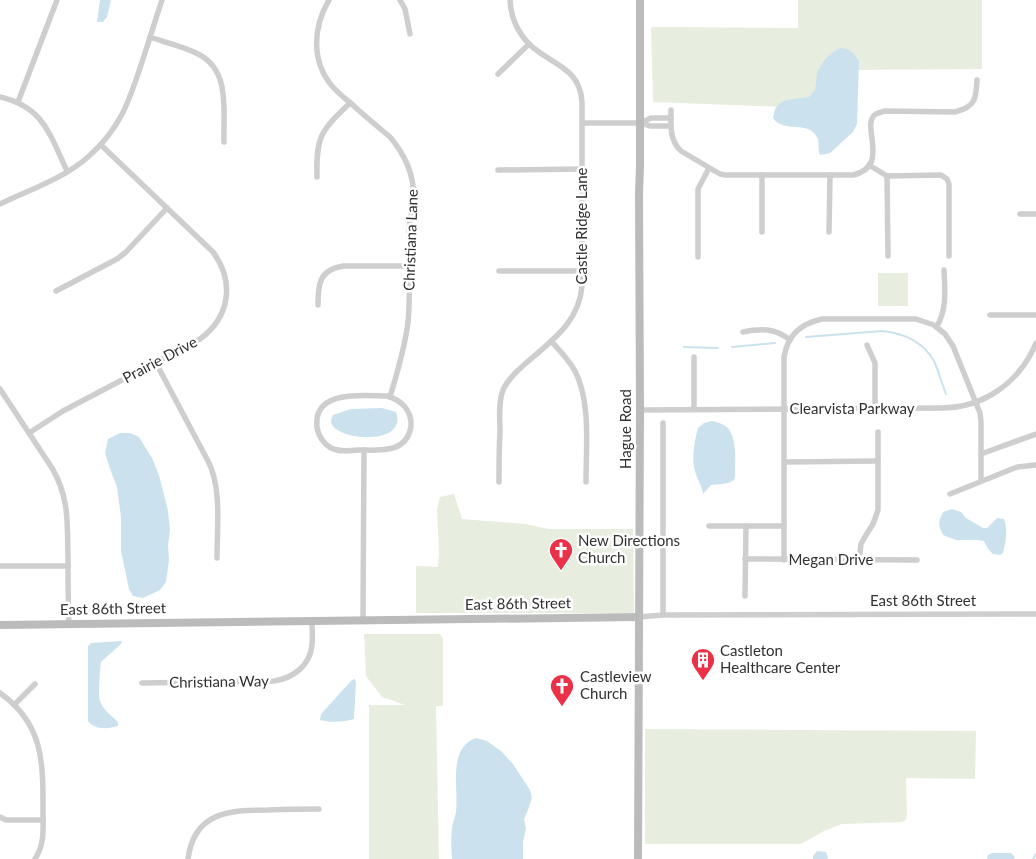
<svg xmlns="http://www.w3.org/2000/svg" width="1036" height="859" font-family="Lato,sans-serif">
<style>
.green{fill:#e8eedf}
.water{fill:#cbe2ee}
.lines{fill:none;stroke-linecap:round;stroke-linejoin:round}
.stream{stroke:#cbe2ee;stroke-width:2}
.street{stroke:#cecece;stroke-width:5.5}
.secondary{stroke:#bbb;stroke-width:8}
.labels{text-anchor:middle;stroke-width:5;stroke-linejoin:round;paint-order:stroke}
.street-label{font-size:15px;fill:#313131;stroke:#fff}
.poi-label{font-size:15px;fill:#313131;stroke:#fff;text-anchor:start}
</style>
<rect width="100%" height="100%" fill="#fff"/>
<g class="green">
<polygon points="798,0 982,0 982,69 855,70 813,108 653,102 651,28 653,27 798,28"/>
<rect x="878" y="273" width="30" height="33"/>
<polygon points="454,494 462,519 526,524 549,529 633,529 634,613 416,613 416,566 438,567 439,554 437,509 440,497"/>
<polygon points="364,634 440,634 443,638 443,706 436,706 439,859 369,859 369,705 405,705 382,697 366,676"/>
<polygon points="645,729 976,731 975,779 906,778 907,814 906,820 902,822 842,824 824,831 801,844 645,844"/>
</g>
<g class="water">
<polygon points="100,0 111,0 107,17 103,22 97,22"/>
<path d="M841,48c10,1 13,5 18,13l-2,63 -4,8 -23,21 -10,2c-2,-5 -1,-11 -2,-16 -8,-20 -34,-5 -45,-21l2,-9 4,-5 7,-4 23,-3 6,-7c1,-5 1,-11 2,-16 3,-11 14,-23 24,-26z"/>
<path d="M382,408l14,4c12,33 -53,29 -63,14 -3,-4 -2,-7 0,-11l18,-6z"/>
<path d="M712,421c6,1 15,4 18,10 7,12 5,31 5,45l-1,4c-7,5 -15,4 -23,5l-8,9c-1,-8 -6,-15 -8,-23 -4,-12 0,-32 3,-43l6,-5z"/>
<polygon points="120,433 130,433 139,437 152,458 159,475 168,511 170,530 168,546 169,560 166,582 160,590 143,598 133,596 129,589 121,551 121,517 117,487 110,469 105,453 108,439"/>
<path d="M952,509l9,3 5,6 17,10h4l10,-10 7,1c4,11 2,23 -1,34l-3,2 -7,-1 -5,-5 -4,-8 -8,-1h-20l-13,-5c-5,-9 -5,-14 0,-23z"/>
<path d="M122,641l-1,3 -20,18c-1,8 -3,32 -1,39 2,8 13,16 18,21v4c-10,3 -24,4 -30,-5v-75l3,-3z"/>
<path d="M355,679l1,4 -2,36c-10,3 -24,4 -34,1l1,-6 31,-34z"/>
<path d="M476,738l11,3 14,10 12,13 17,26 2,8 -4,12 -4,9 2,10 -3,13v17h-71c-1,-10 -1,-22 0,-31 1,-6 3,-11 4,-16 3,-23 -9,-64 20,-74z"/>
<polygon points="817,851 826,852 828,859 813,859 813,856"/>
<polygon points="992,853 1011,853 1015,857 1014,859 987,859 988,855"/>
</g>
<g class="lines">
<g class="stream">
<path d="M806,337l76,-6c21,2 41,11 52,30 5,11 8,23 12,33"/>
<polyline points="684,347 718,348"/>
<polyline points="732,347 775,343"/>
<polyline points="1033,859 1036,854"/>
</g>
<g class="street">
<path d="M329,0c-16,27 -18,61 3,86 7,8 15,14 23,21 11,10 23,20 35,30 16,19 26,41 23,67 -2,10 -4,20 -4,30 -1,30 2,59 -1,88 -3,26 -11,51 -18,75"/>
<polyline points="400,0 405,9 410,34"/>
<path d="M150,37c16,6 33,9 48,17 33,16 25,58 26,88"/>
<polyline points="498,74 529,44"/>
<path d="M0,97c44,10 50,38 67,74"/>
<polyline points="18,102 57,0"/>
<path d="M671,110c0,15 -2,30 10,41l39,23 5,1h128c39,-9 6,-51 23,-61 1,-1 7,-2 8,-3l71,1c21,-5 21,-14 22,-32"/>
<polyline points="583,123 641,123 650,126 671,126"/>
<polyline points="641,123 651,118 671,118"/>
<polyline points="869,165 887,176 941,175 947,179 949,184 949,256"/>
<polyline points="498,170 583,169"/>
<polyline points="762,175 762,232"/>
<polyline points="887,176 888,256"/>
<path d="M317,177c-1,-42 4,-46 33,-74"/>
<path d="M0,204c29,-14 63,-25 88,-47 32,-28 41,-55 54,-95 7,-21 13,-41 20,-62"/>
<polyline points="1020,214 1036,214"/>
<polyline points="829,232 830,175"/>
<polyline points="698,257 698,189 709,168"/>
<polyline points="499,271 582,271"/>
<polyline points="56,291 117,259 126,252 167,208"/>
<path d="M318,305c0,-21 1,-35 25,-39h66"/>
<polyline points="990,315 1036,315"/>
<path d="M937,326c10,-17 8,-36 7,-56"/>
<path d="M743,332c18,-4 32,-4 47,8"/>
<path d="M551,341c9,10 18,19 24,30 16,31 11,76 11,111"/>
<polyline points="867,345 875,363 875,409"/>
<path d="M156,363l52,98c14,27 9,67 9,97"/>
<path d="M0,389l52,79c18,31 15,56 16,90 0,22 0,44 1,66"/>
<path d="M387,396c14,4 25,14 24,30 -4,28 -32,24 -53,24 -9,1 -19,2 -27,-2 -7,-4 -13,-12 -14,-21 -4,-38 46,-31 70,-31z"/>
<polyline points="694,409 694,357"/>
<path d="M640,410l301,-2c43,0 79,-26 95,-65"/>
<polyline points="663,423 663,615"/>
<path d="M29,433l34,-22 137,-72c30,-22 35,-57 13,-87l-112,-107"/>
<polyline points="981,454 1036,434"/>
<polyline points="785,462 878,461"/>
<path d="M499,482c0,-17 0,-34 1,-50 0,-14 -2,-29 3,-42 5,-11 14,-19 22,-26 26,-23 54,-41 57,-78v-184c-2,-30 -22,-35 -43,-50 -18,-12 -28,-31 -29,-52"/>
<polyline points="950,494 1017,467 1036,465"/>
<polyline points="709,526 784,526"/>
<polyline points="745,559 917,560"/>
<path d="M784,560v-203c4,-23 17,-33 38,-38h94l18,6 11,9 8,12 27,67 1,9v59"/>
<polyline points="859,560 861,544 866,535 873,524 878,510 878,432"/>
<polyline points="0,566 68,566"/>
<polyline points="745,596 746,526"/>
<polyline points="639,617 663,615 1036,614"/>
<polyline points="363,620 364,450"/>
<path d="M142,683l132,-2c20,-3 36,-16 38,-36 1,-8 0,-16 0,-24"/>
<path d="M0,693c44,31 43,70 43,118 0,17 2,33 -8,48"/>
<polyline points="14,705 35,684"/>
<polyline points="0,817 6,820 43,820"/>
<path d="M188,859c6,-47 41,-49 80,-49 17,-1 34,-1 51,-1"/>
</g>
<g class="secondary">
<polyline points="0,625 639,617"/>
<polyline points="638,859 640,410 639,194 640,166 640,0"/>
</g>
</g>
<defs>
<g id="church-pin" transform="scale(1.25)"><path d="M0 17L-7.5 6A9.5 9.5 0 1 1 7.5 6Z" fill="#ea3147" stroke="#fff"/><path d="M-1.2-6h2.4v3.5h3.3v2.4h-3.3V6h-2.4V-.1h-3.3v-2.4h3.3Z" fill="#fff"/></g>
<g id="building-pin" transform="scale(1.25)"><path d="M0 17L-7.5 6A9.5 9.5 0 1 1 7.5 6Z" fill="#ea3147" stroke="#fff"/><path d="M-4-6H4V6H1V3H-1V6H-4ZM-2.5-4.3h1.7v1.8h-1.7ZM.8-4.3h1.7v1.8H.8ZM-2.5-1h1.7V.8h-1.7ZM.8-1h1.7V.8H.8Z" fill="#fff"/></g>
</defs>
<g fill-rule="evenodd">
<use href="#church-pin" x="561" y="550"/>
<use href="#building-pin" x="703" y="660"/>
<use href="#church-pin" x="562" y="686"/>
</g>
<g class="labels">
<g class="street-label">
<text transform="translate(582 226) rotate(-90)" y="5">Castle Ridge Lane</text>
<text transform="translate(411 240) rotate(-88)" y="5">Christiana Lane</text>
<text transform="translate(160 360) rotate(-28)" y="5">Prairie Drive</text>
<text x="852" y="414">Clearvista Parkway</text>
<text transform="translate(626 429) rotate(-90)" y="5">Hague Road</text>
<text x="831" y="565">Megan Drive</text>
<text x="923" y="606">East 86th Street</text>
<text transform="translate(518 604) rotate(-1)" y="5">East 86th Street</text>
<text transform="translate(113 609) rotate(-1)" y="5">East 86th Street</text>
<text transform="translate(219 682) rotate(-1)" y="5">Christiana Way</text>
</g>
<g class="poi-label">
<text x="578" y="546">New Directions<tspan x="578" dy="17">Church</tspan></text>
<text x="720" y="656">Castleton<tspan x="720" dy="17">Healthcare Center</tspan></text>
<text x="580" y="682">Castleview<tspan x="580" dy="17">Church</tspan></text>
</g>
</g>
</svg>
